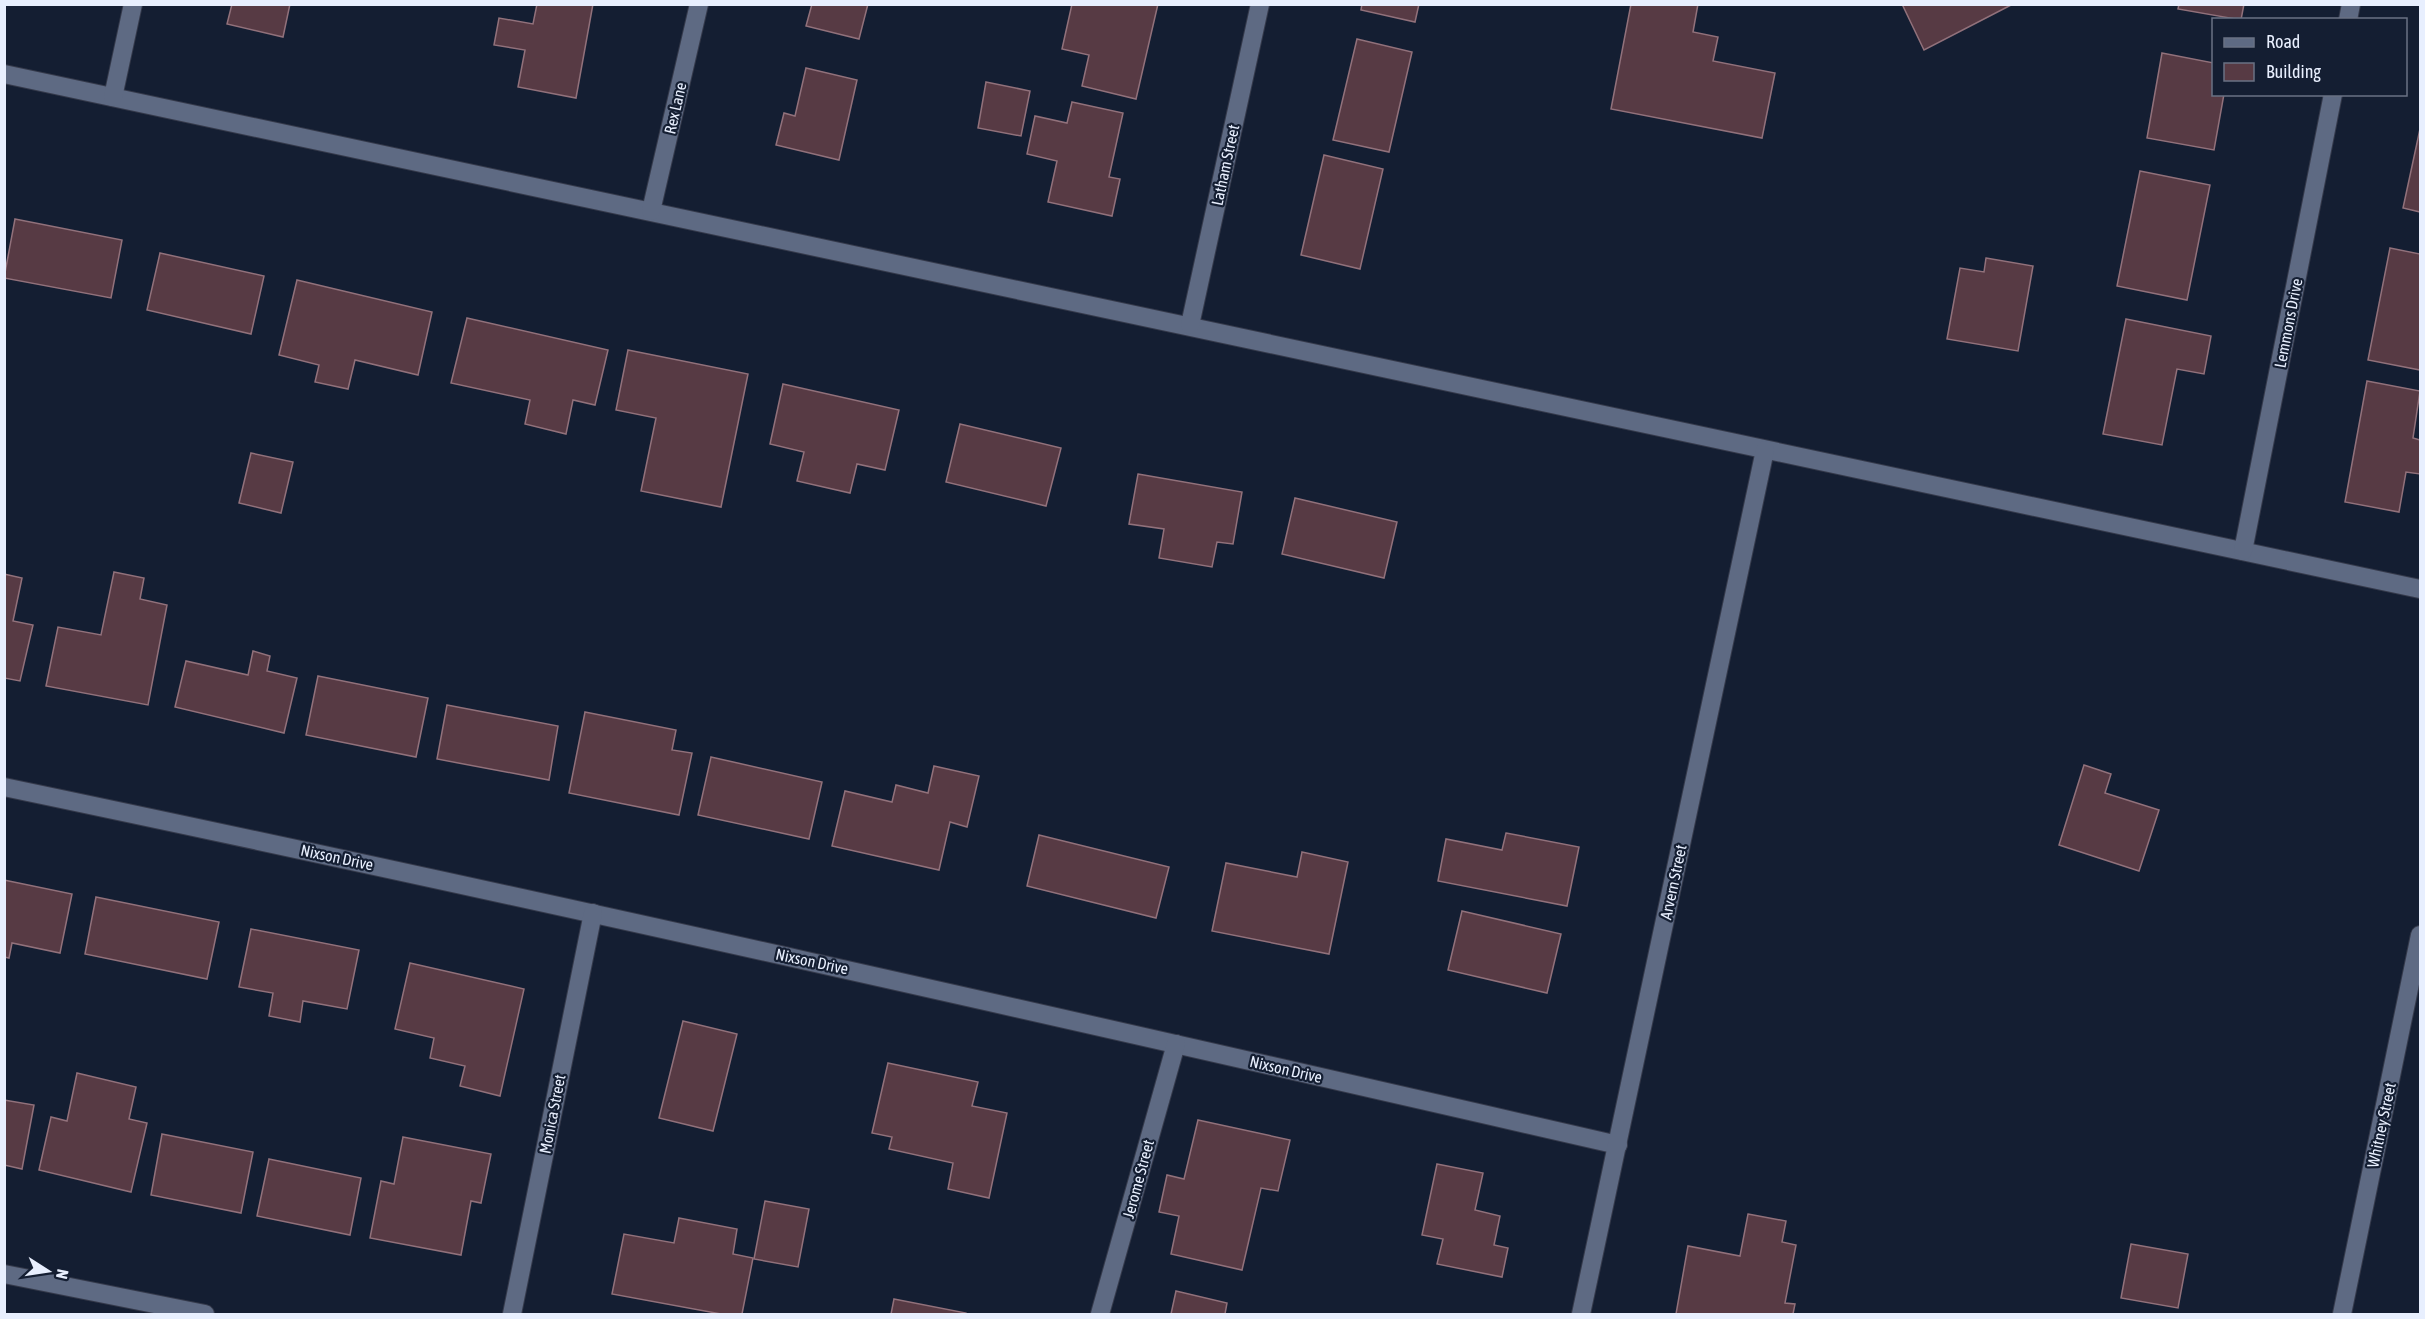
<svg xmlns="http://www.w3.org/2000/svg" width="2425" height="1319" font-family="'Asap Condensed',sans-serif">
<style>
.building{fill:#573a44;stroke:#91717b;stroke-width:1.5}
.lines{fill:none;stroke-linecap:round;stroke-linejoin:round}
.minor-casing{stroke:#353a4b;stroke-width:20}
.minor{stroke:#5e6a83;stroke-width:18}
.labels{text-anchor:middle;stroke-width:4.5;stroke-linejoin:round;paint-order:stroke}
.street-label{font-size:16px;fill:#e8effe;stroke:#141e32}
</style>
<rect width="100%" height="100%" fill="#141e32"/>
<g class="building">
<polygon points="232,4 290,4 283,37 227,24"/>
<polygon points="537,4 593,4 576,98 518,87 525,50 494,45 499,18 533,24"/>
<polygon points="812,4 868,4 859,39 806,26"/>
<polygon points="1072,4 1158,4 1136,99 1082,86 1089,55 1062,49"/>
<polygon points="1362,4 1419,4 1415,22 1361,10"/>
<polygon points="1631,4 1698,4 1693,32 1718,37 1713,61 1775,73 1762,138 1611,109"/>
<polygon points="1902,4 2013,4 1924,50"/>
<polygon points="2179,4 2244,4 2241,20 2178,9"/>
<polygon points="1357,39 1412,52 1389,152 1333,140"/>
<polygon points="2162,53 2214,63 2214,94 2224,94 2214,150 2147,138"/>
<polygon points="806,68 857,80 839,160 776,145 784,113 795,116"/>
<polygon points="986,82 1030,91 1021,136 978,128"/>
<polygon points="1072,102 1123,113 1109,177 1120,179 1112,216 1048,202 1057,161 1027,154 1035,116 1067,123"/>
<polygon points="2420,129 2420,212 2403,208"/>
<polygon points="1324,155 1383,169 1360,269 1301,255"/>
<polygon points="2140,171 2210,185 2187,300 2117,286"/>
<polygon points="15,219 122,240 111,298 4,278"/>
<polygon points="2390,248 2420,254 2420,370 2368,360"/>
<polygon points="160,253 264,276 251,334 147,310"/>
<polygon points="1986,258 2033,266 2018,351 1947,339 1960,268 1984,272"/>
<polygon points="297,280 432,312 418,375 355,360 348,389 315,382 319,365 279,355"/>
<polygon points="467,318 608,350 595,405 573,400 566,434 525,424 530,400 451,383"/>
<polygon points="2126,319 2211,336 2204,374 2177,369 2162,445 2103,434"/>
<polygon points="628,350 748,374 721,507 641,491 656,418 616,410"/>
<polygon points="2367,381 2420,391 2413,438 2420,440 2420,474 2406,472 2399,512 2345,502"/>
<polygon points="783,384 899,410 885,470 857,464 850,493 797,481 804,452 770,444"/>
<polygon points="960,424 1061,448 1046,506 946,482"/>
<polygon points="251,453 293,462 281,513 239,503"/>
<polygon points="1138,474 1242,492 1233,544 1217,542 1212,567 1159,558 1164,529 1129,524"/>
<polygon points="1295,498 1397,522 1384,578 1282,554"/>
<polygon points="114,572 144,578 140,599 167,605 148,705 46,686 58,627 101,635"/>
<polygon points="4,574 22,578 13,621 33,625 20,681 4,678"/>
<polygon points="253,651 270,656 267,671 297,678 284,733 175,707 186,661 248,675"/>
<polygon points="318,676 428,698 416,757 306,735"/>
<polygon points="447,705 558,726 549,780 437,759"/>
<polygon points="585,712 676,730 672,750 692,753 679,815 569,793"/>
<polygon points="711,757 822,782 809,839 698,815"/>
<polygon points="2084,765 2111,774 2105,793 2159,810 2139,871 2059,845"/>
<polygon points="934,766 979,776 967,827 950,822 939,870 832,846 845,791 892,802 896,785 928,793"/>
<polygon points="1506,833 1579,847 1567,906 1438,881 1446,839 1502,850"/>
<polygon points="1039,835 1169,867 1156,918 1027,886"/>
<polygon points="1302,852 1348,862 1329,954 1212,931 1226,863 1297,877"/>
<polygon points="4,880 72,894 60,953 12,943 9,958 4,957"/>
<polygon points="96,897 219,922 207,979 85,954"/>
<polygon points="1462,911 1561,934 1547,993 1448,970"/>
<polygon points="251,929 359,950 347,1009 303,1001 300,1022 269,1016 273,993 239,987"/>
<polygon points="410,963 524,989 500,1096 460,1086 465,1066 430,1058 434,1038 395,1029"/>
<polygon points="683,1021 737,1034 713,1131 659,1118"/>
<polygon points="888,1063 978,1082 972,1106 1007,1113 989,1198 948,1189 953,1163 889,1149 892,1137 872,1133"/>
<polygon points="77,1073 136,1087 129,1119 147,1123 131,1192 39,1170 51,1117 67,1121"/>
<polygon points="4,1100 34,1105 22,1169 4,1165"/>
<polygon points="1198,1120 1290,1140 1278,1191 1261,1188 1242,1270 1171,1254 1179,1216 1159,1212 1167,1175 1184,1179"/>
<polygon points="162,1134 253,1152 241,1213 151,1195"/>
<polygon points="403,1137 491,1154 481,1203 471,1201 461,1255 370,1238 381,1181 394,1184"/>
<polygon points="269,1159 361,1178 350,1235 257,1216"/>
<polygon points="1437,1164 1483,1173 1475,1210 1500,1216 1494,1245 1508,1248 1502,1277 1437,1264 1443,1239 1422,1235"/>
<polygon points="765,1201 809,1209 798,1267 754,1259"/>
<polygon points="1748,1214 1786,1221 1782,1242 1796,1245 1785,1303 1795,1304 1793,1314 1676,1314 1688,1246 1740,1256"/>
<polygon points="679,1218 737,1229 733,1254 753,1258 742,1314 721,1314 612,1294 624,1234 674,1243"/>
<polygon points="2131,1244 2188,1254 2178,1308 2121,1298"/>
<polygon points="1176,1291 1227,1303 1225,1314 1171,1314"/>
<polygon points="894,1299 966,1313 966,1314 891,1314"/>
</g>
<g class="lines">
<g class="minor-casing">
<g id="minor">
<polyline points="2348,20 2351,4"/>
<polyline points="4,74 2420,589"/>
<polyline points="113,97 133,4"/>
<polyline points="651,211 699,4"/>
<polyline points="1190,325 1260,4"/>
<polyline points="2243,551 2333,94"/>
<path d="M4,787c540,113 1077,235 1614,358"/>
<polyline points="4,1274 205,1314"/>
<polyline points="512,1314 593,913"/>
<polyline points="1100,1314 1176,1044"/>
<polyline points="1581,1314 1765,450"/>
<polyline points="2342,1314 2420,935"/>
</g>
</g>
<use href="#minor" class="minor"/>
</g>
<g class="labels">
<g class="street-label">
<text transform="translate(675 108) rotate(-77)" y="6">Rex Lane</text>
<text transform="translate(1225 165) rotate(-78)" y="6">Latham Street</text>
<text transform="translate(2288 323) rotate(-79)" y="6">Lemmons Drive</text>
<text transform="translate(337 857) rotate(12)" y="6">Nixson Drive</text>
<text transform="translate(1673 882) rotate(-78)" y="6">Arvern Street</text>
<text transform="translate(812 961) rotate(12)" y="6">Nixson Drive</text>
<text transform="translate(1286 1069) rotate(13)" y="6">Nixson Drive</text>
<text transform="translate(552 1114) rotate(-79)" y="6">Monica Street</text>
<text transform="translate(2381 1125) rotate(-78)" y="6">Whitney Street</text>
<text transform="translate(1138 1179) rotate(-75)" y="6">Jerome Street</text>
</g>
</g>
<rect width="2425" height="1319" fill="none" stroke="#e8effe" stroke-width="12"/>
<rect x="2212" y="18" width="195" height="78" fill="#141e32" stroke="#697284" stroke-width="1.5"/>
<rect x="2224" y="38" width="30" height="9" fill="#5e6a83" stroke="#697284" stroke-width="1.5"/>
<text x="2266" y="48" font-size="18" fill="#e8effe">Road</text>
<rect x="2224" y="63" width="30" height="18" fill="#573a44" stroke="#697284" stroke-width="1.5"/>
<text x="2266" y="78" font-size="18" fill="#e8effe">Building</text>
<g transform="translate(48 1271) rotate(102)" stroke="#141e32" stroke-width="4.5" paint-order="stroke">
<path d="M0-4.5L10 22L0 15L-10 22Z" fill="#e8effe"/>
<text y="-9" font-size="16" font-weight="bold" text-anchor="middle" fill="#e8effe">N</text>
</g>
</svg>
